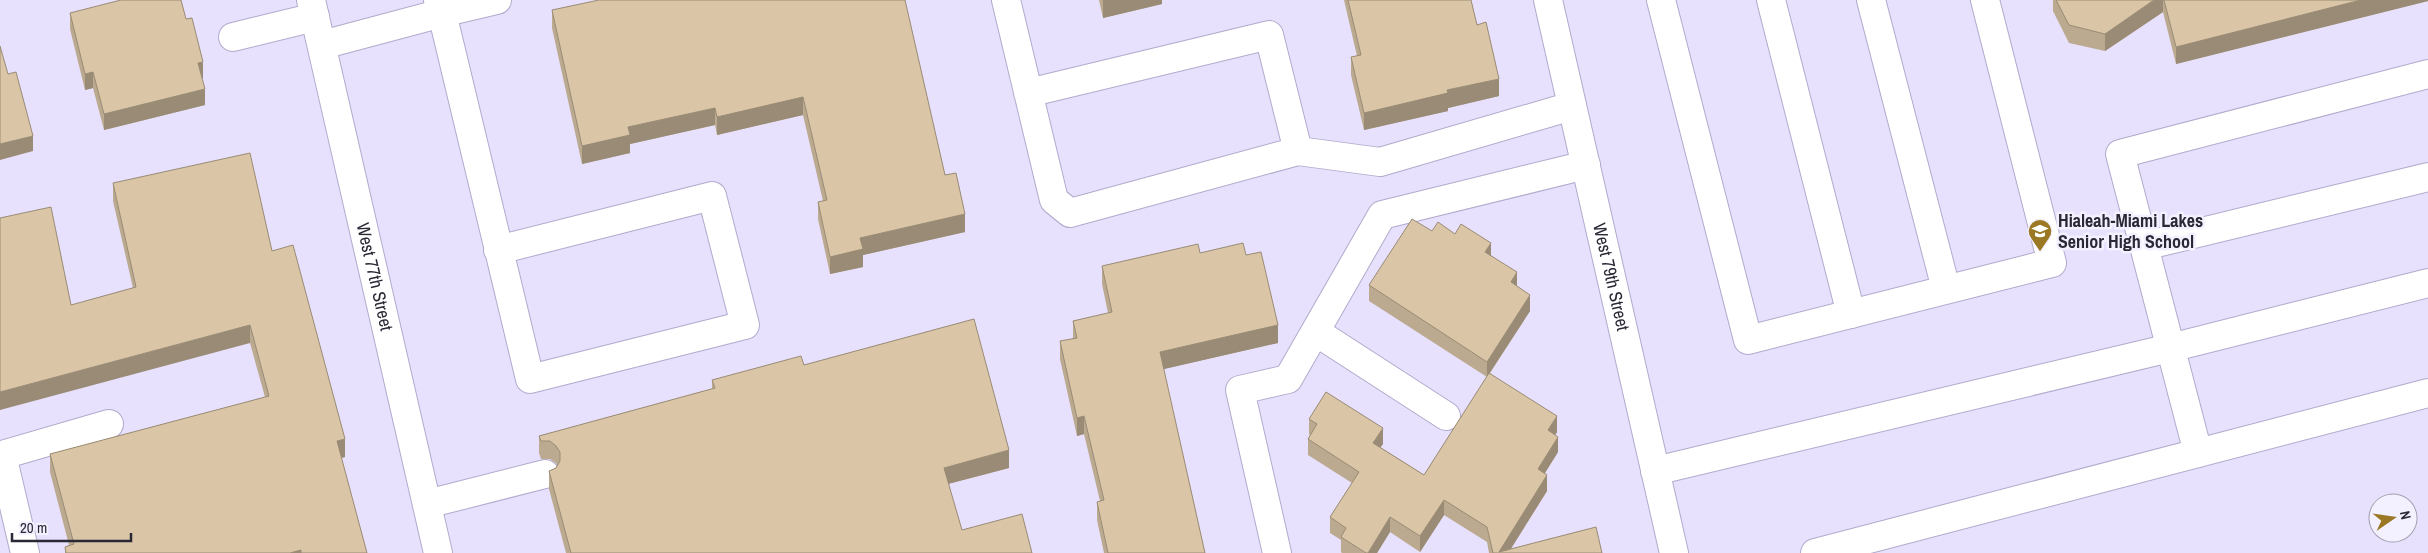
<svg xmlns="http://www.w3.org/2000/svg" width="2428" height="553" font-family="'Archivo Narrow',sans-serif">
<style>
.lines{fill:none;stroke-linecap:round;stroke-linejoin:round}
.minor-casing{stroke:#b1aacc;stroke-width:30}
.minor{stroke:#fff;stroke-width:28}
.wall{fill:#bbaa90}
.shaded-wall{fill:#998b75}
.building{fill:#dac6a7;stroke:#998b75}
.labels{text-anchor:middle;stroke-width:5;stroke-linejoin:round;paint-order:stroke}
.poi-label{font-size:18px;font-weight:bold;fill:#2b2835;stroke:#f3f0ff;text-anchor:start}
.street-label{font-size:18px;fill:#2b2835;stroke:#f3f0ff}
</style>
<rect width="100%" height="100%" fill="#e7e1fd"/>
<g class="lines">
<g class="minor-casing">
<g id="minor">
<path id="s1" d="M311,0l127,553"/>
<polyline points="438,0 442,13 497,0"/>
<polyline points="1006,0 1054,200 1070,213 1298,151 1269,35 1028,93"/>
<path id="s2" d="M1548,0l126,553"/>
<polyline points="1661,0 1748,340 2052,263 1985,0"/>
<polyline points="1771,0 1851,314"/>
<polyline points="1871,0 1946,289"/>
<polyline points="233,37 315,17"/>
<polyline points="322,45 442,13 530,379 745,325 712,196 498,250"/>
<polyline points="1298,151 1380,162 1572,106"/>
<polyline points="2144,246 2428,177"/>
<polyline points="1316,332 1446,416"/>
<polyline points="2198,453 2120,154 2428,74"/>
<polyline points="2,455 109,424"/>
<polyline points="0,456 2,455 25,553"/>
<polyline points="1655,471 2170,348 2428,283"/>
<polyline points="427,504 545,474"/>
<polyline points="1277,553 1240,390 1288,379 1382,215 1586,165"/>
<polyline points="1815,553 2428,393"/>
</g>
</g>
<use href="#minor" class="minor"/>
</g>
<g class="wall">
<polygon points="905,0 905,3 945,175 965,232 863,255 863,267 830,274 818,219 818,202 823,201 803,115 717,135 715,125 630,144 630,153 582,164 552,28 552,10"/>
<polygon points="1099,0 1162,0 1162,4 1103,18"/>
<polygon points="1344,0 1471,0 1477,25 1499,96 1448,108 1448,111 1364,130 1351,75 1351,57 1357,56"/>
<polygon points="2053,0 2428,0 2428,1 2176,64 2163,12 2105,51 2069,43 2053,11"/>
<polygon points="70,13 186,19 203,78 202,78 205,105 104,130 93,88 85,90 70,29"/>
<polygon points="113,183 272,251 345,457 341,458 367,553 65,553 65,547 69,545 50,472 50,454 265,397 250,343 133,288 113,201"/>
<polygon points="1432,231 1491,255 1517,286 1530,311 1490,373 1557,432 1555,435 1558,452 1545,473 1547,491 1511,549 1602,553 1489,553 1487,542 1444,515 1420,552 1390,532 1377,553 1342,553 1341,552 1341,540 1330,533 1330,517 1352,483 1308,455 1308,439 1310,435 1309,434 1309,419 1383,444 1380,447 1424,475 1487,377 1369,301 1369,285"/>
<polygon points="1200,253 1246,255 1278,343 1163,369 1205,553 1104,553 1097,520 1097,502 1100,501 1084,434 1077,436 1060,359 1060,341 1073,339 1073,321 1108,313 1102,284 1102,266"/>
<polygon points="804,365 1009,468 948,484 962,530 1032,553 566,553 549,489 549,471 556,468 557,465 556,463 550,459 541,459 539,453 539,436 712,389 712,380"/>
</g>
<g class="shaded-wall">
<polygon points="1103,0 1162,0 1162,4 1103,18"/>
<polygon points="2154,0 2163,0 2163,12 2105,51 2105,34"/>
<polygon points="2361,0 2428,0 2428,1 2176,64 2176,47"/>
<polygon points="203,62 203,78 198,79 198,63"/>
<polygon points="93,72 93,88 85,90 85,74"/>
<polygon points="1499,79 1499,96 1448,108 1448,111 1364,130 1364,113 1447,90"/>
<polygon points="205,89 205,105 104,130 104,114"/>
<polygon points="803,97 803,115 717,135 717,117"/>
<polygon points="715,108 715,125 630,144 630,153 582,164 582,146 628,127"/>
<polygon points="33,136 33,151 0,160 0,144"/>
<polygon points="965,214 965,232 863,255 863,267 830,274 830,257 860,238"/>
<polygon points="1491,243 1491,259 1485,252"/>
<polygon points="1517,272 1517,287 1511,282"/>
<polygon points="1530,295 1530,311 1487,377 1487,362"/>
<polygon points="250,325 250,343 0,410 0,392"/>
<polygon points="1278,325 1278,343 1160,370 1160,352"/>
<polygon points="1084,416 1084,434 1077,436 1077,418"/>
<polygon points="1557,416 1557,432 1548,446 1548,430"/>
<polygon points="1383,428 1383,444 1373,458 1373,443"/>
<polygon points="1558,437 1558,452 1538,484 1538,469"/>
<polygon points="345,439 345,457 337,459 337,441"/>
<polygon points="1009,450 1009,468 944,485 944,468"/>
<polygon points="1547,475 1547,491 1508,553 1499,552"/>
<polygon points="1444,500 1444,515 1420,552 1420,536"/>
<polygon points="1390,517 1390,532 1377,553 1368,553"/>
<polygon points="301,550 301,553 290,553"/>
</g>
<g class="building">
<polygon points="121,0 181,0 186,19 192,18 203,62 198,63 205,89 104,114 93,72 85,74 70,13"/>
<polygon points="599,0 905,0 945,175 956,173 965,214 860,238 863,249 830,257 818,202 827,200 803,97 717,117 715,108 628,127 630,135 582,146 552,10"/>
<polygon points="1348,0 1471,0 1477,25 1486,22 1499,79 1447,90 1448,93 1364,113 1351,57 1361,55"/>
<polygon points="2056,0 2154,0 2105,34 2069,25"/>
<polygon points="2164,0 2361,0 2176,47"/>
<polygon points="0,46 8,74 16,72 33,136 0,144"/>
<polygon points="250,153 272,251 293,245 345,439 337,441 367,553 301,553 301,550 290,553 66,553 65,547 74,544 50,454 269,396 250,325 0,392 0,218 51,207 71,305 136,287 113,183"/>
<polygon points="1412,219 1432,231 1438,222 1455,234 1461,224 1491,243 1485,252 1517,272 1511,282 1530,295 1487,362 1369,285"/>
<polygon points="1243,243 1246,255 1261,252 1278,325 1160,352 1205,553 1108,553 1097,502 1104,500 1084,416 1077,418 1060,341 1077,338 1073,321 1112,312 1102,266 1198,244 1200,253"/>
<polygon points="974,319 1009,450 944,468 962,530 1022,514 1032,553 571,553 549,471 556,468 560,461 560,452 556,446 550,441 541,441 539,436 715,388 712,380 801,356 804,365"/>
<polygon points="1489,373 1557,416 1548,430 1558,437 1538,469 1547,475 1499,552 1596,527 1602,553 1493,553 1487,527 1444,500 1420,536 1390,517 1368,553 1366,553 1341,537 1346,528 1330,517 1359,472 1308,439 1317,424 1309,419 1326,392 1383,428 1373,443 1424,475"/>
</g>
<defs>
<g id="school-pin" transform="scale(1.25)"><path d="M0 17L-7.5 6A9.5 9.5 0 1 1 7.5 6Z" fill="#9b7823" stroke="#f3f0ff"/><path d="M0-5L7-2L0 1L-7-2ZM-4 1L0 2.5L4 1V4Q0 6-4 4Z" fill="#fff"/></g>
</defs>
<g fill-rule="evenodd">
<use href="#school-pin" x="2040" y="231"/>
</g>
<g class="labels">
<g class="poi-label">
<text x="2058" y="227">Hialeah-Miami Lakes<tspan x="2058" dy="21">Senior High School</tspan></text>
</g>
<g class="street-label">
<text dy="6" stroke="none"><textPath href="#s1" startOffset="284">West 77th Street</textPath></text>
<text dy="6" stroke="none"><textPath href="#s2" startOffset="284">West 79th Street</textPath></text>
</g>
</g>
<g transform="translate(2393 518) rotate(77)"><circle r="24" fill="#f3f0ff" stroke="#a3a0ae"/>
<path d="M0-4L9 19L0 12L-9 19Z" fill="#9b7823"/>
<text y="-8" font-size="14" font-weight="bold" text-anchor="middle" fill="#2b2835">N</text>
</g>
<path d="M12 533v8h119v-8" fill="none" stroke="#2b2835" stroke-width="2.5"/>
<text x="20" y="533" font-size="15" fill="#2b2835" stroke="#f3f0ff" stroke-width="4" paint-order="stroke">20 m</text>
</svg>
